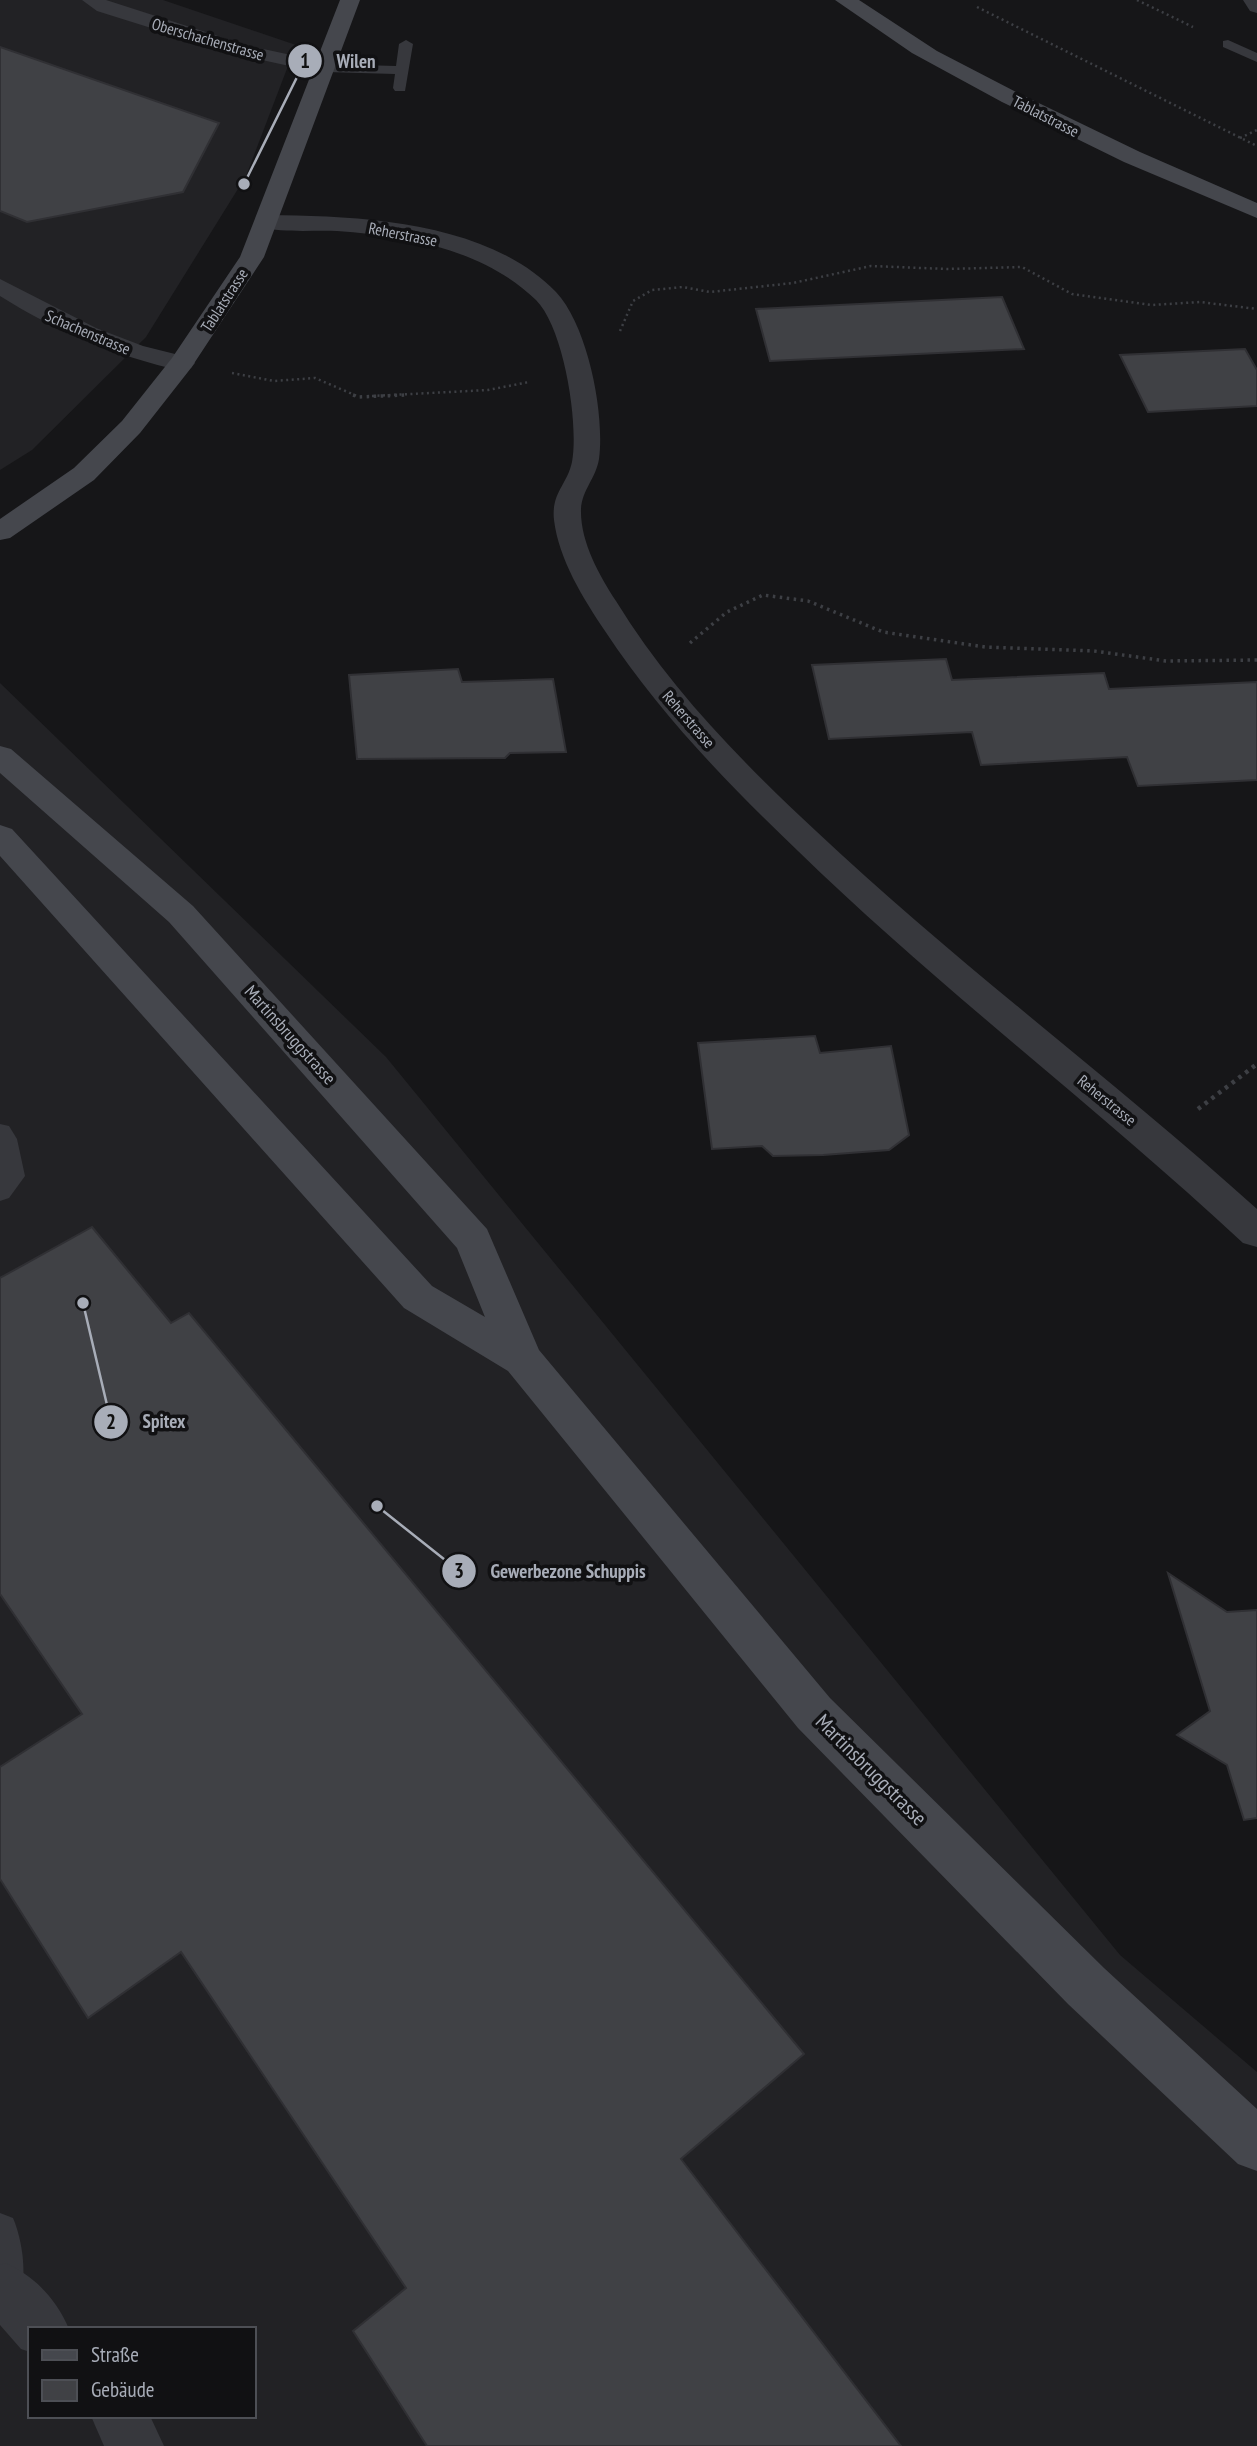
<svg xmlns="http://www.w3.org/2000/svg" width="1257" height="2446" font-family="'PT Sans Narrow',sans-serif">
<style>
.built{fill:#222225;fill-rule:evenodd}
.building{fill:#404145;stroke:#303034;stroke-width:2}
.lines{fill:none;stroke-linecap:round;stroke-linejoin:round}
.path-far2{stroke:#3d3f44;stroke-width:2.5;stroke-dasharray:2 3.5;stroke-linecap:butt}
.path-far1{stroke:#3d3f44;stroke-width:3.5;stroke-dasharray:2.5 4.5;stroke-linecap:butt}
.path{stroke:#3d3f44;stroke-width:4.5;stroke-dasharray:3.5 5;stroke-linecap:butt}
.lane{fill:#37383d;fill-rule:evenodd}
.street{fill:#37383d;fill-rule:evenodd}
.secondary{fill:#45474d;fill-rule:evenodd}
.labels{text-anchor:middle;stroke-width:7;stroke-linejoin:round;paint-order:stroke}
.far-street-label{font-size:16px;fill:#a8adb8;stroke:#111113}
.street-label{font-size:18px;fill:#a8adb8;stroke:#111113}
.near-street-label{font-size:21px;fill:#a8adb8;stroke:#111113}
.leader{fill:none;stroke:#a8adb8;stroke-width:2.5}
.callout-dot{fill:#a8adb8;stroke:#111113;stroke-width:2.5}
.mark-label{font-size:21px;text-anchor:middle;font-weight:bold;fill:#111}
.callout-label{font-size:19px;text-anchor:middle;font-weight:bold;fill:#a8adb8;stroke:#111113;stroke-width:7;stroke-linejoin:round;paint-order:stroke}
</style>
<rect width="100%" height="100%" fill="#161618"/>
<g class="built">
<polygon points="0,0 163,0 296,45 246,176 146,337 32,450 0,470"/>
<path d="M0,683l386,374 734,898 137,117v374h-1257zM30,2329h224v87h-224z"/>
</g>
<g class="building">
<polygon points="0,47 219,123 183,192 27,222 0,211"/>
<polygon points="1002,297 1024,349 770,361 756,309"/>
<polygon points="1245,349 1257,370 1257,406 1148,412 1120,355"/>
<polygon points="946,659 952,680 1104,673 1109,689 1257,682 1257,780 1138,786 1127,757 981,765 972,732 829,739 812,665"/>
<polygon points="458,669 462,682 553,679 566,752 510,753 505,758 357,759 349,675"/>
<polygon points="815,1036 820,1053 891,1046 909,1135 889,1150 823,1155 773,1156 762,1146 712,1149 698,1043"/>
<polygon points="92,1227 171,1323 189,1313 804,2054 681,2159 901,2446 427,2446 353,2331 406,2288 181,1952 88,2018 0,1879 0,1767 82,1714 0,1594 0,1278"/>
<polygon points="1168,1573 1227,1612 1257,1610 1257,1818 1244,1820 1227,1765 1177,1735 1210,1711"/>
</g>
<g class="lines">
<g class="path-far2">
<polyline points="1137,0 1193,27"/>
<polyline points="977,7 1257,146"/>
<polyline points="1240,138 1257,130"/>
<polyline points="620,331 633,301 652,290 683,287 710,292 793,283 871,266 947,269 1022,267 1072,294 1152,305 1200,302 1257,309"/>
<polyline points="232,373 274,381 315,378 357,396"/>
<polyline points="372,396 488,390 529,382"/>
</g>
<g class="path-far1">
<polyline points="353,395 359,397 405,395"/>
<polyline points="690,643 727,612 763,595 808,601 883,632 985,647 1094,651 1166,661 1257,660"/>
</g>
<polyline class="path" points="1198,1109 1257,1064"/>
<g class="lane">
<polygon points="406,40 413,44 405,91 395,91 393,88 395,74 326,72 319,68 326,64 396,66 399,44"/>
<polygon points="1228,40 1257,53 1257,62 1223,47 1223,41"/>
<polygon points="0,1124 9,1126 17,1139 25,1176 9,1198 0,1201"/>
<path d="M0,2213l13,5c10,23 15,62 5,85l-13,6 -5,-2z"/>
</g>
<g class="street">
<polygon points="82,0 106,0 249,46 333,64 337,68 333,72 326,74 234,54 97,11"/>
<polygon points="1243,0 1257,0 1257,13 1250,11"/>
<path d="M268,215c93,1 219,6 288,77 32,34 49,122 43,167 -3,19 -17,31 -18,50 -1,32 18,66 35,92 53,87 126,161 200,230 141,133 297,248 441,378v38l-14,-4c-145,-135 -303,-254 -445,-392 -71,-68 -139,-138 -193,-220 -22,-33 -46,-71 -51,-111 -3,-27 13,-35 18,-58 7,-38 -8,-134 -36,-162 -53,-51 -129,-64 -199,-69 -25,-1 -53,2 -77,-4l-4,-5 4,-5z"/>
<path d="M0,279l96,49 47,18 48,12 4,5 -4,5 -9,3c-66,-15 -125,-39 -182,-75z"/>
<path d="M5,2263c29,12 52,37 64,66h-39v23l-9,-3 -21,-24v-60z"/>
<polygon points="91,2416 150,2416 164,2446 104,2446"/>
</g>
<g class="secondary">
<polygon points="340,0 360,0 264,257 191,368 140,433 94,480 10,538 0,540 0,519 74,468 122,421 172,358 240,257"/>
<polygon points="835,0 859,0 937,51 1018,93 1140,152 1257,203 1257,218 1124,162 1002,102 912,53"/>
<polygon points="0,746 11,749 193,906 487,1229 539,1350 830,1698 1104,1968 1257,2109 1257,2171 1238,2164 1068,2004 798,1728 508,1371 404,1308 0,856 0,825 12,829 432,1286 485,1317 457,1248 169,922 0,773"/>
</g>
</g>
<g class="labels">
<g class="far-street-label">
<text transform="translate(208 39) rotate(16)" y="6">Oberschachenstrasse</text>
<text transform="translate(1046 116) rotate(27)" y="6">Tablatstrasse</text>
<text transform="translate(403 234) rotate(11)" y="6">Reherstrasse</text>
<text transform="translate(224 300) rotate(-57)" y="6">Tablatstrasse</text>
<text transform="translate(88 332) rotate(23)" y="6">Schachenstrasse</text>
<text transform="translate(689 719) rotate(49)" y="6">Reherstrasse</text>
<text transform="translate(1107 1100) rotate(39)" y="6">Reherstrasse</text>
</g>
<g class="street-label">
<text transform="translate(290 1035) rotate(48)" y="6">Martinsbruggstrasse</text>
</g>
<g class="near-street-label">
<text transform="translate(871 1770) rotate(45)" y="7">Martinsbruggstrasse</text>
</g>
</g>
<path class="leader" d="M244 184L305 61M83 1303L111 1422M377 1506L459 1571"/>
<g class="callout-dot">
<circle cx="244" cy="184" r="7"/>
<circle cx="83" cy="1303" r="7"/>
<circle cx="377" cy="1506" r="7"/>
<circle cx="305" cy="61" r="18"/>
<circle cx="111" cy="1422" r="18"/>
<circle cx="459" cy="1571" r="18"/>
</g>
<g class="mark-label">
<text x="305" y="68">1</text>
<text x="111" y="1429">2</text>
<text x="459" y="1578">3</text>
</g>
<g class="callout-label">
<text x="356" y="68">Wilen</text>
<text x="164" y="1428">Spitex</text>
<text x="568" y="1578">Gewerbezone Schuppis</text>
</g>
<rect x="28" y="2327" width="228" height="91" fill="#111113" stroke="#4d4f55" stroke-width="2"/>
<rect x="42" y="2350" width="35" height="10" fill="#45474d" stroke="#4d4f55" stroke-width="2"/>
<text x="91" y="2362" font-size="21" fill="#a8adb8">Straße</text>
<rect x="42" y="2380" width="35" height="21" fill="#404145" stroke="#4d4f55" stroke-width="2"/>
<text x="91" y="2397" font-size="21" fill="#a8adb8">Gebäude</text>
</svg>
